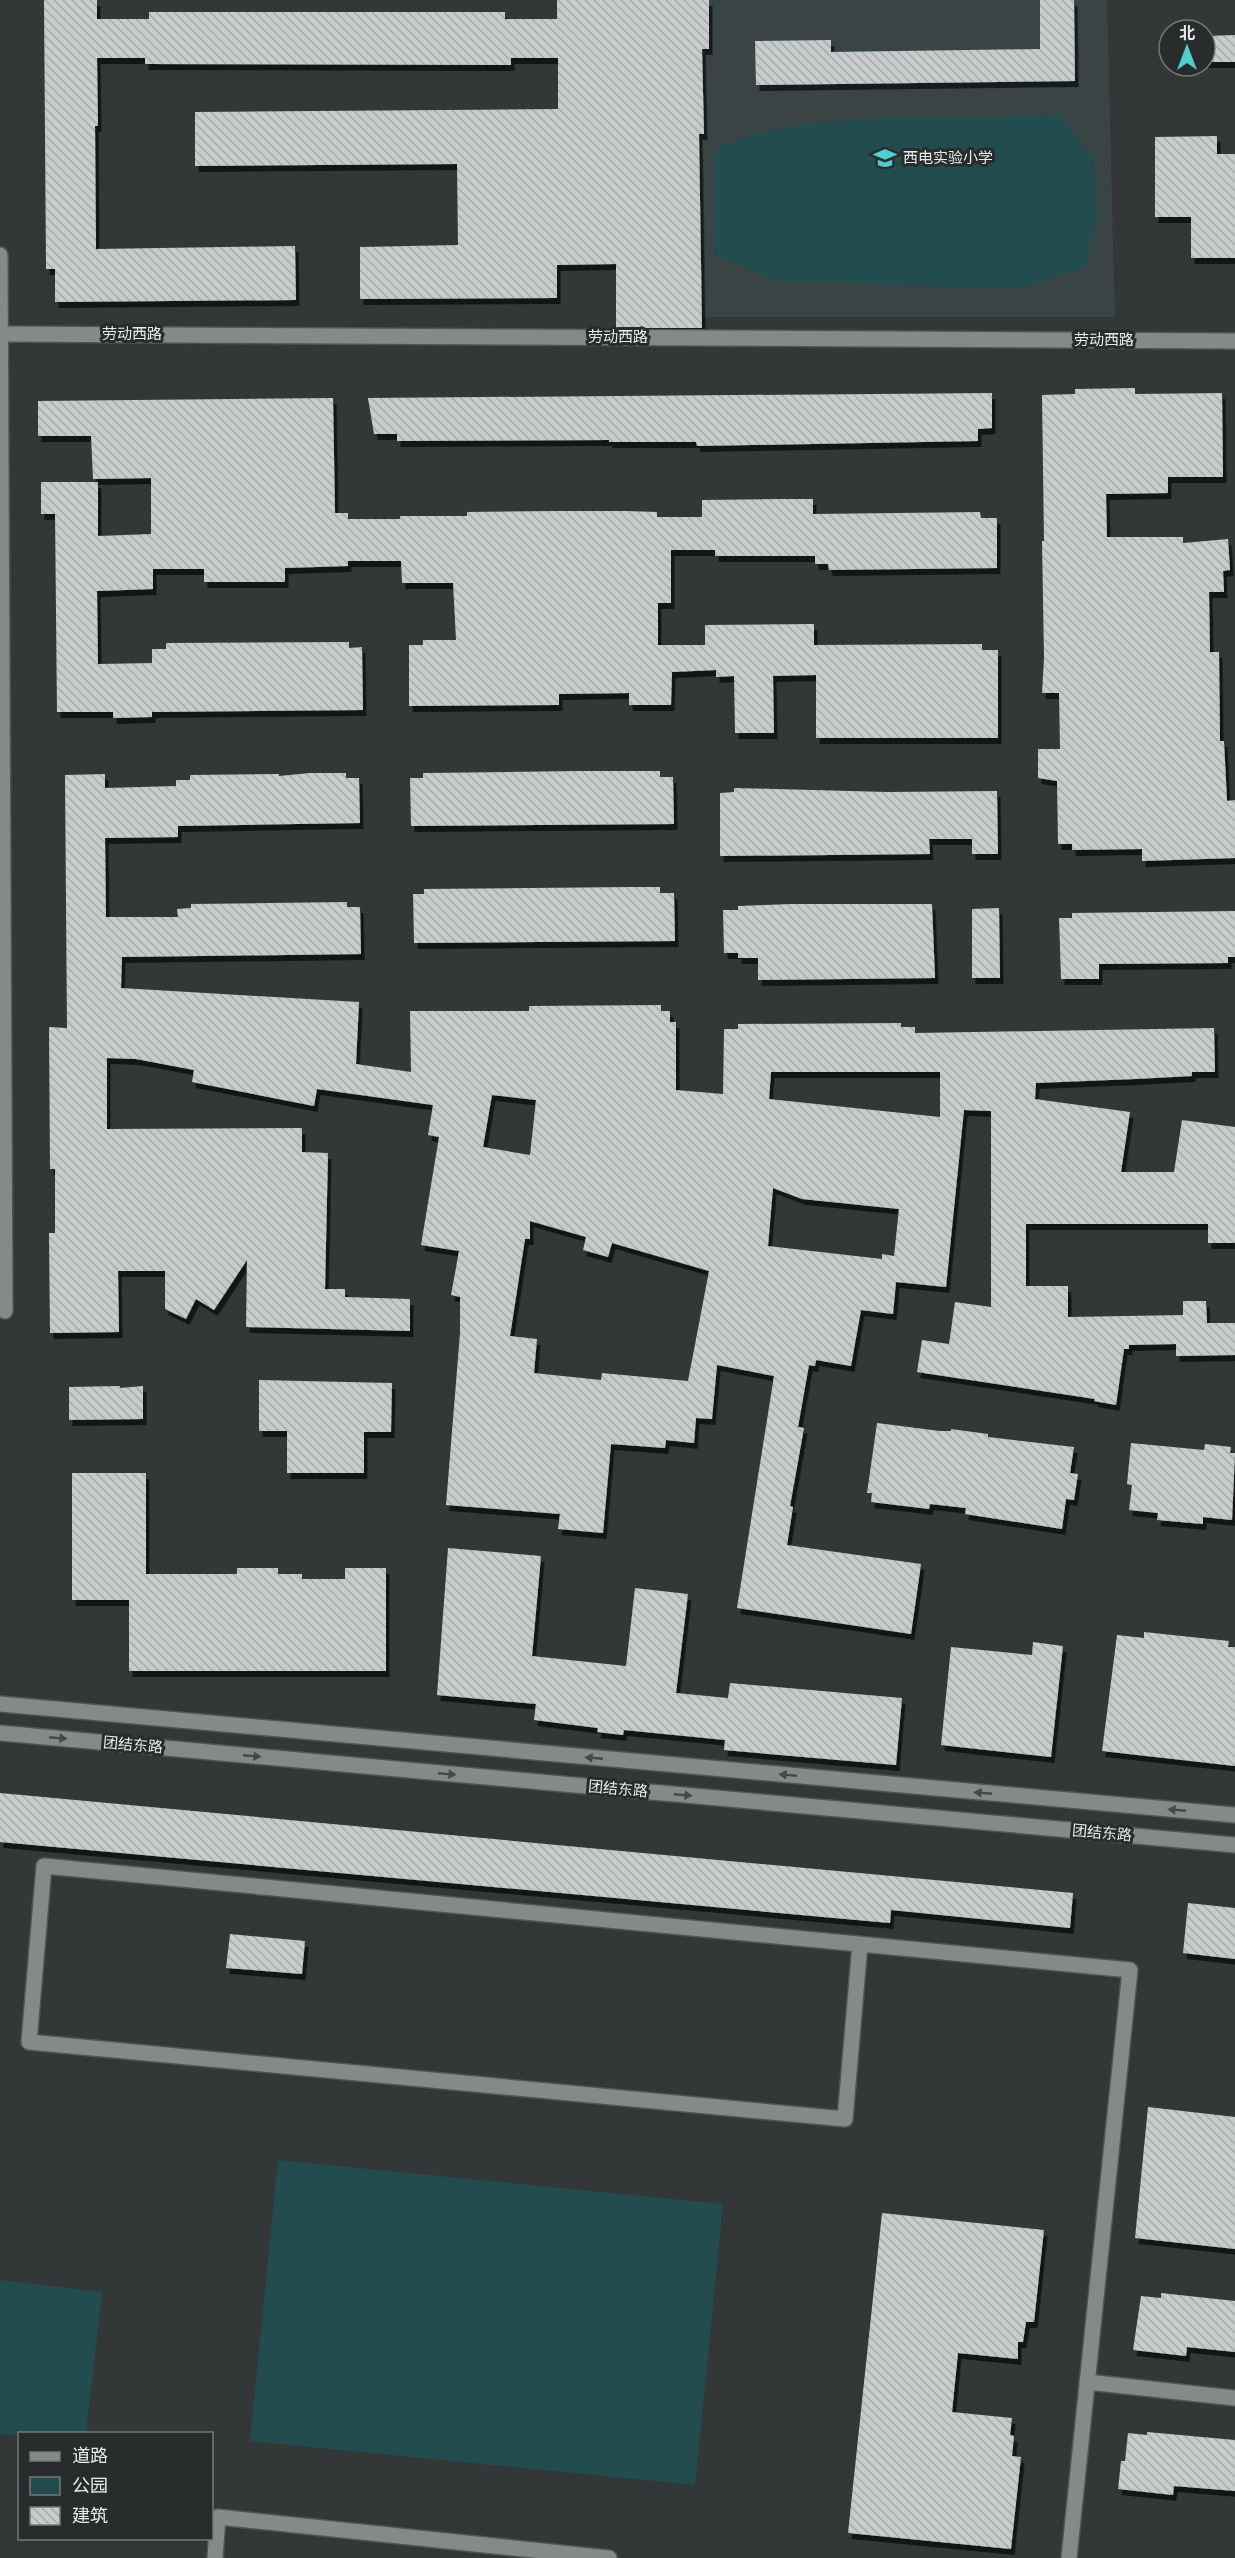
<svg xmlns="http://www.w3.org/2000/svg" width="1235" height="2558" font-family="'Fira Sans Condensed','Noto Sans SC',sans-serif">
<style>
.built{fill:#3a4444}
.green{fill:#224c4d}
.building{fill:url(#building-back-hatch);fill-rule:evenodd;filter:url(#shadow)}
.lines{fill:none;stroke-linecap:round;stroke-linejoin:round}
.minor-casing{stroke:#515353;stroke-width:18}
.minor{stroke:#858989;stroke-width:15}
.oneway{fill:#454848}
.labels{text-anchor:middle;stroke-width:6;stroke-linejoin:round;paint-order:stroke}
.poi-label{font-size:15px;fill:#e9ebeb;stroke:#292c2c;text-anchor:start}
.street-label{font-size:15px;fill:#e9ebeb;stroke:#292c2c}
</style>
<defs>
<pattern id="building-back-hatch" width="6" height="6" patternUnits="userSpaceOnUse" patternTransform="scale(1.5)"><rect width="6" height="6" fill="#c7cbcb"/><path d="M-1 5l2 2M0 0l6 6M5-1l2 2" fill="none" stroke="#a7aaaa"/></pattern>
<filter id="shadow"><feDropShadow dx="3.5" dy="6" stdDeviation="0" flood-color="#0009"/></filter>
</defs>
<rect width="100%" height="100%" fill="#333737"/>
<polygon class="built" points="657,0 1107,0 1115,317 661,317"/>
<g class="green">
<polygon points="1060,115 1093,158 1098,215 1085,267 1016,289 775,281 714,255 714,150 751,134 803,124 906,116"/>
<polygon points="278,2160 723,2204 695,2485 250,2441"/>
<polygon points="0,2280 102,2292 86,2433 20,2434 19,2436 0,2434"/>
</g>
<g class="building">
<polygon points="44,0 97,0 97,19 149,19 149,12 505,12 505,19 557,19 557,0 709,0 709,49 702,49 704,134 699,134 702,328 616,328 616,264 557,265 557,298 360,299 360,247 458,245 457,164 195,166 195,112 558,109 558,58 511,58 511,65 145,64 145,58 97,58 98,126 95,126 96,249 295,246 296,300 55,302 55,269 46,269"/>
<polygon points="1040,0 1074,0 1075,81 756,85 755,41 831,40 831,52 1040,49"/>
<polygon points="1235,35 1235,62 1205,62 1205,36"/>
<polygon points="1217,136 1217,154 1235,154 1235,258 1191,258 1191,217 1155,217 1155,137"/>
<polygon points="1135,388 1135,394 1222,393 1223,477 1168,477 1168,493 1106,494 1107,537 1183,537 1183,543 1228,539 1230,570 1223,571 1224,592 1209,592 1210,652 1219,652 1220,741 1224,741 1227,801 1235,800 1235,858 1142,861 1142,849 1072,850 1072,844 1058,844 1057,781 1038,778 1038,749 1060,749 1059,693 1042,693 1044,659 1042,541 1044,541 1042,395 1075,394 1075,389"/>
<polygon points="992,393 992,428 978,429 978,441 697,446 696,442 609,442 609,440 397,441 397,434 374,434 368,398"/>
<polygon points="333,398 335,513 348,513 348,519 400,519 400,516 467,516 467,512 556,511 627,511 657,512 657,517 702,517 702,500 779,499 813,499 813,514 980,512 981,518 997,518 997,568 829,570 828,564 815,564 815,556 715,556 715,550 671,550 671,603 658,603 658,645 705,645 705,625 814,624 814,645 982,644 982,650 998,650 998,738 816,738 816,675 773,676 774,733 735,733 734,676 716,677 716,670 672,672 671,705 629,705 629,693 559,694 559,705 409,706 409,645 423,645 423,640 456,640 453,583 402,583 401,561 348,561 348,566 285,568 285,582 204,582 204,569 153,569 153,589 97,591 98,664 152,663 152,649 166,649 166,643 349,642 349,648 362,647 363,710 152,712 152,717 113,718 113,712 57,712 55,514 41,514 41,482 98,482 98,536 151,534 151,478 93,479 91,436 38,436 38,401"/>
<polygon points="580,771 660,771 660,777 673,777 674,824 411,826 410,778 423,778 423,773"/>
<path d="M310,773h36v5h13l1,45 -182,3v11l-73,1 1,79h72l-1,-8 14,-1v-4l156,-2v5h13l1,47 -239,3 -1,31 238,14 -3,62 55,8 -1,-61h119v-5l132,-1v6h9v11h6v68l47,4 1,-65h14v-5l163,-1v4h14v6l299,-5 1,44h-23v4l-57,3 -99,4 -1,16 95,13 -9,60h53l8,-52 53,7v116h-27v-19h-182v62h42v31l115,-2v-14h23l1,22h28v32l-59,1v-12l-47,1v4h-5l-8,56 -22,-4 1,-2 -178,-27 5,-32 27,4 6,-42 36,5v-196l-27,-1 -18,177 -50,-5 -3,32 -32,-4 -10,56 -35,-6 -1,6 -6,-1 -11,62 6,1 -14,78 3,1 -6,38 134,19 -10,70 -174,-26 37,-232 -57,-11 -5,54 -16,-1 -2,25 -28,-3 -1,8 -54,-4 -8,89 -45,-4 2,-15 -114,-9 14,-172v-36l-9,-2 8,-44 -38,-6 18,-108 -11,-2 5,-30 -116,-16 -3,17 -122,-24 2,-12 -58,-11 -29,-1v71l195,-1v24l26,1 -3,136h20v8l65,2v32l-164,-4 1,-67 -33,50 -18,-11 -10,20 -21,-10v-38h-47l1,61 -69,1 -1,-100h6v-64h-5l-1,-142 18,1 -2,-253 40,-1v14l71,-2v-6h14v-5l89,-1v2zM771,1072h169v45l-171,-18zM492,1095l44,5 -6,55 -47,-8zM773,1188l29,11 97,10 -5,47 -12,-2v5l-114,-13zM530,1221l56,16 -3,13 25,7 4,-14 97,28 -21,110 -86,-8 -1,7 -67,-7 3,-34 -27,-3 15,-97h5z"/>
<polygon points="734,788 887,792 997,791 998,854 972,854 972,839 929,839 930,854 720,856 720,793 734,792"/>
<polygon points="631,887 660,887 660,893 674,893 675,941 414,943 413,894 424,894 424,889"/>
<polygon points="791,904 932,904 935,978 758,980 758,958 738,958 738,953 724,953 723,910 738,910 738,906"/>
<polygon points="999,908 1000,978 972,978 972,909"/>
<polygon points="1235,911 1235,957 1228,957 1228,963 1099,964 1099,979 1061,979 1059,918 1072,918 1072,913"/>
<polygon points="259,1380 392,1383 391,1432 364,1432 364,1473 287,1473 287,1431 259,1431"/>
<polygon points="120,1386 120,1388 143,1386 143,1419 69,1420 69,1387"/>
<polygon points="877,1423 940,1431 951,1431 951,1429 988,1434 988,1437 1074,1447 1070,1473 1078,1474 1074,1500 1066,1499 1062,1529 965,1514 966,1508 930,1504 929,1509 871,1502 872,1493 867,1493"/>
<polygon points="1131,1443 1204,1450 1205,1444 1231,1447 1230,1453 1235,1453 1232,1520 1203,1517 1203,1524 1157,1520 1158,1513 1129,1510 1132,1485 1127,1484"/>
<polygon points="72,1473 146,1473 146,1574 237,1574 237,1568 278,1568 278,1574 302,1574 302,1579 345,1579 345,1568 386,1568 386,1671 129,1671 129,1600 72,1600"/>
<polygon points="448,1548 541,1556 532,1656 626,1666 635,1588 688,1594 676,1693 728,1698 730,1683 902,1698 896,1765 724,1750 725,1740 624,1730 623,1735 597,1732 598,1728 534,1720 536,1704 437,1695"/>
<polygon points="1144,1632 1229,1641 1228,1647 1235,1647 1235,1766 1102,1751 1117,1635 1144,1638"/>
<polygon points="1033,1642 1063,1646 1051,1757 941,1745 951,1647 1032,1655"/>
<polygon points="0,1793 1073,1893 1070,1928 891,1910 890,1923 0,1842"/>
<polygon points="1188,1903 1235,1908 1235,1959 1183,1953"/>
<polygon points="230,1934 305,1941 302,1974 226,1968"/>
<polygon points="1148,2107 1235,2117 1235,2249 1135,2238"/>
<polygon points="882,2213 1044,2230 1034,2322 1026,2322 1023,2342 1018,2342 1018,2359 958,2353 952,2412 1012,2418 1010,2435 1014,2436 1012,2456 1021,2457 1011,2549 848,2533"/>
<polygon points="1161,2293 1235,2301 1235,2352 1187,2347 1186,2356 1133,2350 1141,2296 1161,2298"/>
<polygon points="1147,2432 1235,2440 1235,2491 1174,2486 1173,2495 1118,2489 1121,2461 1125,2461 1128,2433 1147,2435"/>
</g>
<g class="lines">
<g class="minor-casing">
<g id="minor">
<polyline points="0,255 5,1311"/>
<polyline points="0,334 1235,341"/>
<polyline points="0,1704 1235,1815"/>
<polyline points="0,1733 1235,1845"/>
<polyline points="860,1944 845,2119 29,2042 44,1866 1130,1970 1069,2558"/>
<polyline points="1087,2382 1235,2398"/>
<polyline points="215,2558 218,2517 609,2558"/>
</g>
</g>
<use href="#minor" class="minor"/>
</g>
<defs><path id="oneway-solid" d="M-6-.8H1V-3.2L6.5 0L1 3.2V.8H-6Z" transform="scale(1.5)"/></defs>
<g class="oneway">
<use href="#oneway-solid" transform="translate(58 1738) rotate(5)"/>
<use href="#oneway-solid" transform="translate(252 1756) rotate(5)"/>
<use href="#oneway-solid" transform="translate(594 1758) rotate(-175)"/>
<use href="#oneway-solid" transform="translate(447 1774) rotate(5)"/>
<use href="#oneway-solid" transform="translate(788 1775) rotate(-175)"/>
<use href="#oneway-solid" transform="translate(983 1793) rotate(-175)"/>
<use href="#oneway-solid" transform="translate(683 1795) rotate(5)"/>
<use href="#oneway-solid" transform="translate(1177 1810) rotate(-175)"/>
</g>
<defs>
<g id="school-bare" transform="scale(1.8)"><path d="M0-5L7-2L0 1L-7-2ZM-4 1L0 2.5L4 1V4Q0 6-4 4Z" fill="#52cdce" stroke="#292c2c" stroke-width="2.5" paint-order="stroke"/></g>
</defs>
<g fill-rule="evenodd">
<use href="#school-bare" x="885" y="158"/>
</g>
<g class="labels">
<g class="poi-label">
<text x="903" y="163">西电实验小学</text>
</g>
<g class="street-label">
<text x="132" y="339">劳动西路</text>
<text x="618" y="342">劳动西路</text>
<text x="1104" y="345">劳动西路</text>
<text transform="translate(133 1745) rotate(5)" y="5">团结东路</text>
<text transform="translate(618 1789) rotate(5)" y="5">团结东路</text>
<text transform="translate(1102 1833) rotate(5)" y="5">团结东路</text>
</g>
</g>
<rect x="18" y="2432" width="195" height="108" fill="#292c2c" stroke="#767878" stroke-width="1.5"/>
<rect x="30" y="2452" width="30" height="9" fill="#858989" stroke="#767878" stroke-width="1.5"/>
<text x="72" y="2462" font-size="18" fill="#e9ebeb">道路</text>
<rect x="30" y="2477" width="30" height="18" fill="#224c4d" stroke="#767878" stroke-width="1.5"/>
<text x="72" y="2492" font-size="18" fill="#e9ebeb">公园</text>
<rect x="30" y="2507" width="30" height="18" fill="url(#building-back-hatch)" stroke="#767878" stroke-width="1.5"/>
<text x="72" y="2522" font-size="18" fill="#e9ebeb">建筑</text>
<g transform="translate(1187 48)"><circle r="28" fill="#292c2c" stroke="#767878" stroke-width="1.5"/>
<path d="M0-4.5L10 22L0 15L-10 22Z" fill="#52cdce"/>
<text y="-9" font-size="16" font-weight="bold" text-anchor="middle" fill="#e9ebeb">北</text>
</g>
</svg>
